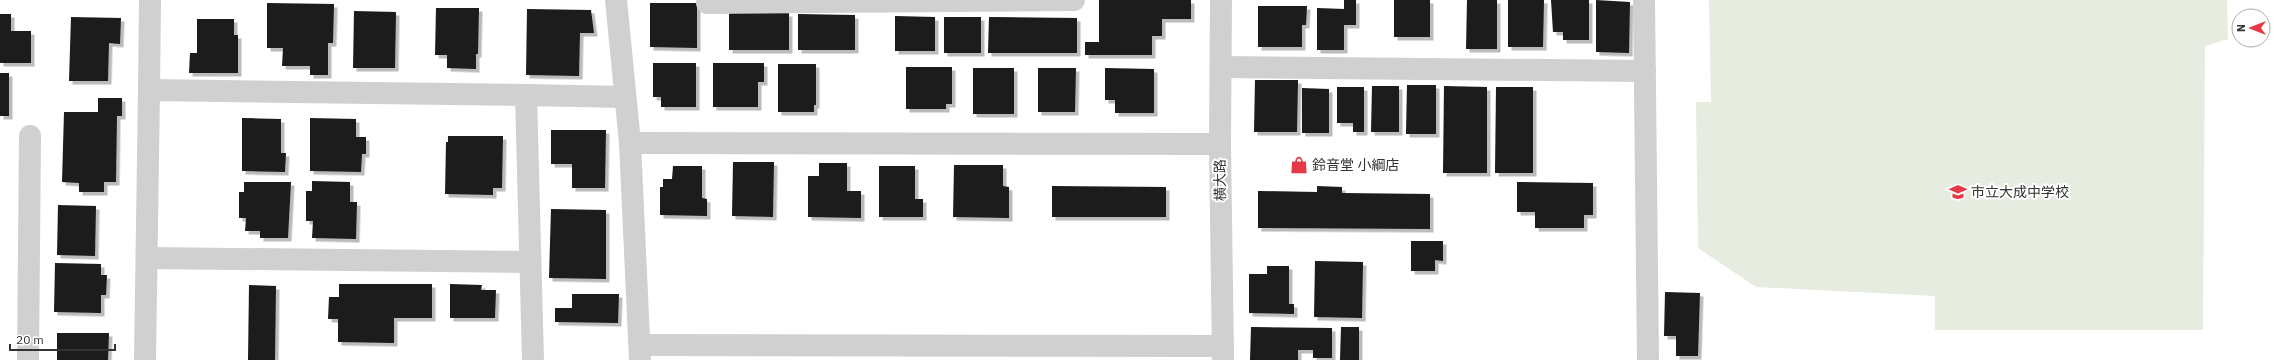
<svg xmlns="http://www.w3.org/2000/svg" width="2279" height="360" font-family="'IBM Plex Sans','Noto Sans JP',sans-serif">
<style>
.green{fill:#e6ecdf}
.building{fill:#1a1a1a;filter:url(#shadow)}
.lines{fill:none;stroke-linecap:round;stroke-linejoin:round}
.minor{stroke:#d0d0d0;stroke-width:22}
.labels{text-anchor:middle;stroke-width:4;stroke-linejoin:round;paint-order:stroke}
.poi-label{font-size:14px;fill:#333;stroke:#fff;text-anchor:start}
.street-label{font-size:14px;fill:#333;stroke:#fff}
</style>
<defs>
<filter id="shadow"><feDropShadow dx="3.5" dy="3.5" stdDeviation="0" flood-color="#0004"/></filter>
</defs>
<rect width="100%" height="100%" fill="#fff"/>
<polygon class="green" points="1709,0 2227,0 2228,39 2205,46 2203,330 1935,330 1935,296 1756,287 1698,248 1696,102 1711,102"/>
<g class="building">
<polygon points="1099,0 1191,0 1191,19 1162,19 1162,36 1152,36 1152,55 1085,55 1085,42 1099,42"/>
<polygon points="1344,0 1356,0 1356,25 1344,25 1344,50 1317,50 1317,8 1344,9"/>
<rect x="1394" y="0" width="36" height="37"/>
<polygon points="1467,0 1497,0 1497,49 1466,49"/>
<polygon points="1508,0 1544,0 1543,47 1508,47"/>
<polygon points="1551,0 1589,0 1589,40 1563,40 1563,32 1553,32"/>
<polygon points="1596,0 1630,2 1629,53 1596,52"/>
<polygon points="267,3 334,4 333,43 328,43 328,75 310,75 310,66 282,66 283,48 267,48"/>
<polygon points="650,3 697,3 697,48 650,47"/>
<polygon points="1258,6 1307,6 1306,25 1302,25 1302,47 1258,47"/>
<polygon points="436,8 479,8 478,54 476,54 476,69 447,68 447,55 435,55"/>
<polygon points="527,9 591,10 594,33 580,33 579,76 526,75"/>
<polygon points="354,11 396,12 395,68 353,68"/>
<rect x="729" y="13" width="60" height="37"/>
<polygon points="0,14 11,14 11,31 31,31 31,63 0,63"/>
<polygon points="798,14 855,15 855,50 798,50"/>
<polygon points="895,16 935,17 935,51 895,51"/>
<polygon points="71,17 121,18 120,44 109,43 108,81 69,81"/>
<rect x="944" y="17" width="37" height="36"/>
<polygon points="989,17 1077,18 1077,53 988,53"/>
<polygon points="197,19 234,19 234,35 238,35 238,73 189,73 190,53 197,53"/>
<polygon points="653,63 696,63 696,107 661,107 661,97 653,97"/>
<polygon points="713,63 764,63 764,82 758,82 758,107 713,107"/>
<polygon points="778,64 816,64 816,105 814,105 814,112 778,112"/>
<polygon points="906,67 952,67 952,104 946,104 946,109 906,109"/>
<rect x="973" y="68" width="41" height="46"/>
<polygon points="1038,68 1076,68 1075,112 1038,112"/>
<polygon points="1105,68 1154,69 1154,113 1115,113 1115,100 1105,100"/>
<rect x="0" y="73" width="9" height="43"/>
<polygon points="1255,80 1298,80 1297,132 1254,132"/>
<polygon points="1407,85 1436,85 1436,134 1406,134"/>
<polygon points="1372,86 1399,86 1399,132 1371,132"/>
<polygon points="1444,86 1487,87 1487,173 1443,173"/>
<polygon points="1337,87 1364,87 1364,132 1353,132 1353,123 1337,123"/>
<polygon points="1496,87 1533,87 1533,173 1495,173"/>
<polygon points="1302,88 1329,89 1329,133 1302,133"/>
<polygon points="98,98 122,98 122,116 117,116 116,182 104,182 104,192 79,192 79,183 62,182 64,112 98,112"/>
<polygon points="242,118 281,119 281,153 286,153 285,172 242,171"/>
<polygon points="310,118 356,119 356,137 366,137 366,154 362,154 361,172 310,171"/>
<polygon points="551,130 606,130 605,188 572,188 572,164 551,164"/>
<polygon points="448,136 503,136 502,188 493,188 493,195 445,194 446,142 448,142"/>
<polygon points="733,162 774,162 773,217 732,216"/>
<polygon points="819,163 847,163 847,191 861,191 861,218 808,217 808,176 819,176"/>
<polygon points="954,165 1003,165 1003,186 1009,187 1009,218 953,217"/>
<polygon points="673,166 702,166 702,198 707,199 707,216 660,215 660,187 663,187 663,179 672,179"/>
<polygon points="879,166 915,166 915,199 923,199 923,217 879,217"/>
<polygon points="312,181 350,182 350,202 357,202 356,239 312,238 313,221 306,221 306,191 312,191"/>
<polygon points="244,182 291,182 288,238 260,238 260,231 245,231 246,218 239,218 239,192 244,192"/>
<polygon points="1517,182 1593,183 1593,215 1584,215 1584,228 1535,228 1535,212 1517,212"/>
<polygon points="1052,186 1166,187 1166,217 1052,217"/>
<polygon points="1317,186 1342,187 1342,193 1430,194 1430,229 1258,228 1258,191 1317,192"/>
<polygon points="58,205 96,206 95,256 57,255"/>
<polygon points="551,209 606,210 606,279 549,278"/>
<polygon points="1411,241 1443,241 1443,261 1435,260 1435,271 1411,271"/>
<polygon points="1315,261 1363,262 1362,318 1314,317"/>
<polygon points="55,263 101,264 101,275 107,275 106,295 101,295 101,313 54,312"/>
<polygon points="1267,266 1289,266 1289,304 1294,304 1294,314 1249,313 1249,274 1267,274"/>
<polygon points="339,284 432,284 432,318 394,318 394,343 338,342 338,319 328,319 329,297 339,297"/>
<polygon points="450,284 482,285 481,290 496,290 495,318 450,318"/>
<polygon points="249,285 276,286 275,360 248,360"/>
<polygon points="1665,292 1700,293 1698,356 1676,356 1676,336 1664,336"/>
<polygon points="572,294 619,294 618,323 555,322 555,308 572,308"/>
<polygon points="1251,327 1332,328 1332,358 1313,358 1313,350 1298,350 1298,360 1250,360"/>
<polygon points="1341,327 1359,327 1359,360 1340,360"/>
<polygon points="57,333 109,333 108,360 57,360"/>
</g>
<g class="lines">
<g class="minor">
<polyline points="616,0 630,143 640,360"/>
<polyline points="1221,0 1220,144 1223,360"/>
<polyline points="1644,0 1648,360"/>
<polyline points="707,3 1074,0"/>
<polyline points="1221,67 1645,71"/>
<polyline points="149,90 150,0"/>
<polyline points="526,95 625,97"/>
<polyline points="630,143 1220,144"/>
<polyline points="147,258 530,262"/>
<polyline points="640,345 1223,346"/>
<polyline points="28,360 30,136"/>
<polyline points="145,360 149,90 526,95 533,360"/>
</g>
</g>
<defs>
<g id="shop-bare" transform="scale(1.38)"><path d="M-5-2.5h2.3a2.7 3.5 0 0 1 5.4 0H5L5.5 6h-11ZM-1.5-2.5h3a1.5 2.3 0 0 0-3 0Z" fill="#e63946" stroke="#fff" stroke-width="2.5" paint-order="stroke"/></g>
<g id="school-bare" transform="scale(1.38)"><path d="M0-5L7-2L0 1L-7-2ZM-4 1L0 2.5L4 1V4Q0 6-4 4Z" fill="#e63946" stroke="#fff" stroke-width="2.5" paint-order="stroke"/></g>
</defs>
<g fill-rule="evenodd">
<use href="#shop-bare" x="1299" y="165"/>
<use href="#school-bare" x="1958" y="192"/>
</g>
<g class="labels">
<g class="poi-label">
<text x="1312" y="170">鈴音堂 小綱店</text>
<text x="1971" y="197">市立大成中学校</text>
</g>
<g class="street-label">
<text transform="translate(1220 180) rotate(-91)" y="5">横大路</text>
</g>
</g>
<g transform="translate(2251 28) rotate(270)"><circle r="19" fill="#ffffff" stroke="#adadad"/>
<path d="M0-3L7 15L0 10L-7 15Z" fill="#e63946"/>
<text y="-6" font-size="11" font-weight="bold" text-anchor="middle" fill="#333333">N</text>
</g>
<path d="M10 344v6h105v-6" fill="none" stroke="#333333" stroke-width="2"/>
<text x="16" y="344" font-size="12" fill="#333333" stroke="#ffffff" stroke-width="3" paint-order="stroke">20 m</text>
</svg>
